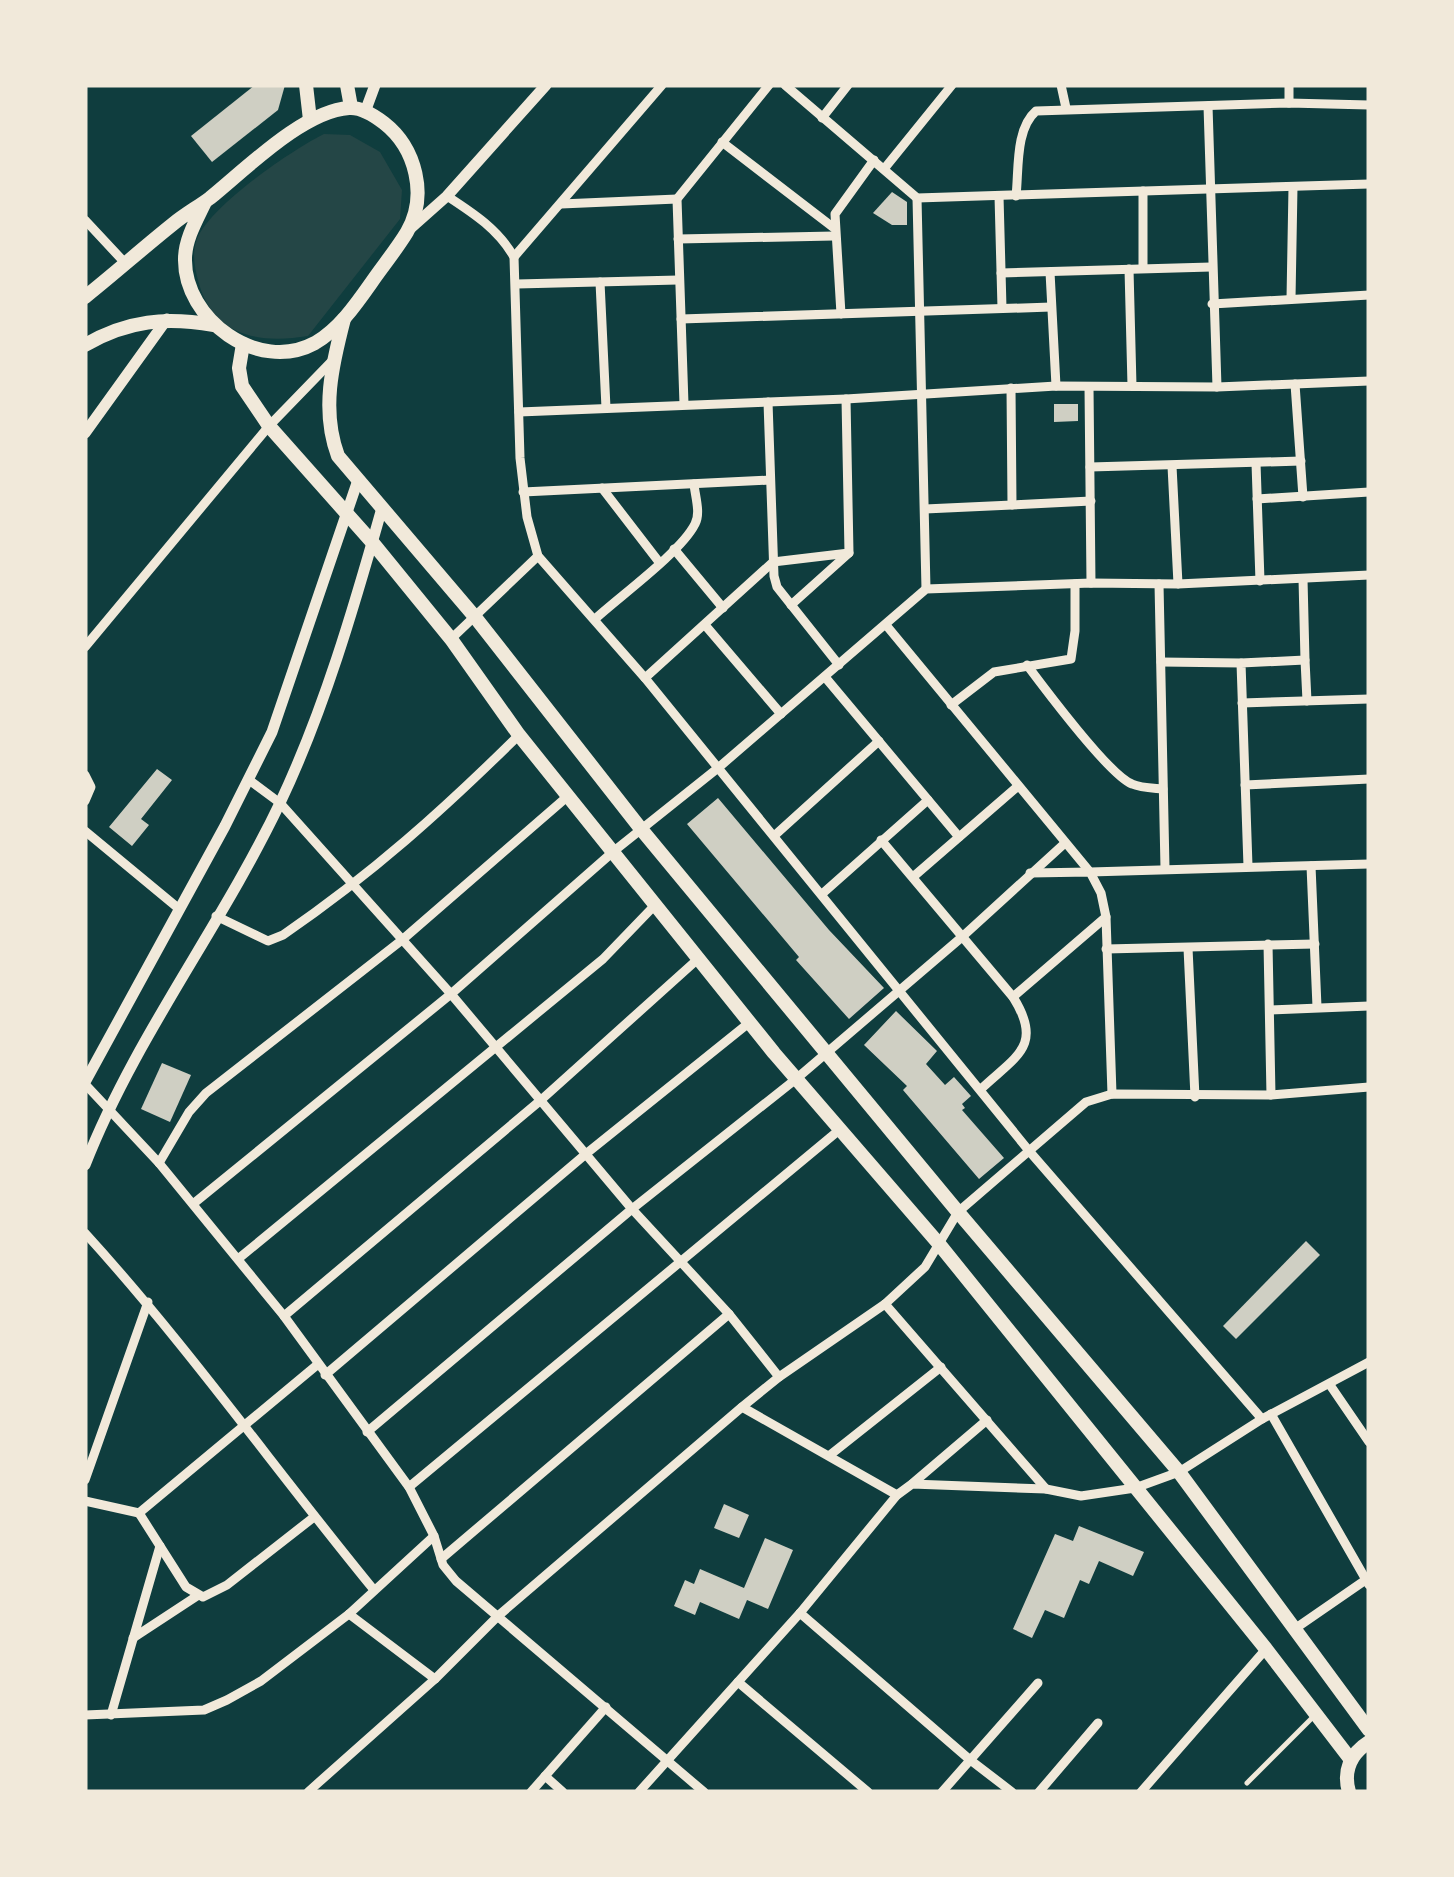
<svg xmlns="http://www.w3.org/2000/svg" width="1454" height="1877" font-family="Signika,sans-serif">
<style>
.green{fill:#244646}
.building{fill:#cfcfc3}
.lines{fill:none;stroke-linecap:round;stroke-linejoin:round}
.service{stroke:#f1e9da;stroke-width:5}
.minor{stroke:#f1e9da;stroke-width:9}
.tertiary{stroke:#f1e9da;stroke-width:11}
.primary{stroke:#f1e9da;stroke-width:14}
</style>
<rect width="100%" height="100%" fill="#0f3d3e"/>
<path class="green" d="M324,134l26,1 30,17 22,38 -2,29 -92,117c-50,8 -96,0 -110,-56 -3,-11 -6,-26 -2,-38 9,-33 97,-93 128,-108z"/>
<g class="building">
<polygon points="255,85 285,85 278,110 212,162 191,136"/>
<polygon points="892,192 907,202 907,225 892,225 873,213"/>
<polygon points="1054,404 1078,404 1078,421 1054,422"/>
<polygon points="157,769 172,780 141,819 149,825 132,846 109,827"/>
<polygon points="718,798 829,930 884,988 849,1019 796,960 799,957 687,824"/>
<polygon points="896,1011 937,1051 926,1064 945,1085 954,1077 971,1096 962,1104 965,1108 962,1110 1004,1158 979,1179 903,1090 907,1086 864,1045"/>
<polygon points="162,1063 191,1075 170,1122 141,1109"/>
<polygon points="1306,1241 1320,1255 1236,1339 1223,1326"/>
<polygon points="724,1504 749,1515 739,1538 714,1528"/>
<polygon points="1079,1526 1144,1552 1133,1576 1099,1561 1089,1584 1080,1580 1064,1618 1045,1610 1032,1638 1013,1629 1055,1534 1073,1541"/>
<polygon points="765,1538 793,1550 768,1609 747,1600 739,1619 700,1602 695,1615 674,1606 685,1580 694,1584 700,1569 744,1588"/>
</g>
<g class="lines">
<polyline class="service" points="1247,1783 1316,1714"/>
<g class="minor">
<polyline points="785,85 917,198 1369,184"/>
<polyline points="1061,85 1066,108"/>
<polyline points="1289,103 1289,85"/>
<polyline points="1208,106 1217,387"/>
<polyline points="822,118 848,85"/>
<polyline points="722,142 834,228"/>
<polyline points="884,169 952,85"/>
<polyline points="1143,191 1143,268"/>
<path d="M447,196c26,17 51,33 67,61l6,201 7,59 11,39 107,122 385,474 232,267"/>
<polyline points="999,196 1002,308"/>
<path d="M1016,196c3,-26 -1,-67 20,-85l253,-8 80,2"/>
<polyline points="917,198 926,589"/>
<polyline points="561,204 677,199"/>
<polyline points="85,220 126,264"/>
<polyline points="678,239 834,236"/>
<polyline points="514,257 662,85"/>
<polyline points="1129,269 1132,386"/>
<polyline points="1050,272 1056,386"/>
<polyline points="1001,273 1211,267"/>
<polyline points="600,282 606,408"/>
<polyline points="517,284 678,280"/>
<polyline points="1291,299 1293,187"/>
<polyline points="1212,304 1369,295"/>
<polyline points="841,314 835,214 874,160"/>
<polyline points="681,319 1051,307"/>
<polyline points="1295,384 1303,497"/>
<polyline points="1089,387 1091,583"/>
<polyline points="768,402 774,576 777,587 839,665"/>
<polyline points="684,404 677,199 769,85"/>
<polyline points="519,412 846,399 1056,386 1217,387 1369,381"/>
<polyline points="1256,463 1260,581"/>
<polyline points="1172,466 1178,584"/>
<polyline points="1090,467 1301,461"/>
<polyline points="602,488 659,562"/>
<polyline points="523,492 770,480"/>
<polyline points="1257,499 1369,492"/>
<polyline points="1012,505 1091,501"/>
<polyline points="925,509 1012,505 1011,388"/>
<polyline points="674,549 723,608"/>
<polyline points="1159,584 1165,868"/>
<polyline points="791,605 849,553 846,399"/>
<path d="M595,619c25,-23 86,-67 100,-95 6,-11 0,-28 -1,-40"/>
<polyline points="705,625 781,714"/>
<polyline points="886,625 1090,872 1369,864"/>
<polyline points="451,639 538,556"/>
<polyline points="85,647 269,426 332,361"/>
<polyline points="1305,660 1307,701"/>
<polyline points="1161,662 1241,663"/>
<path d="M1027,665c18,24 82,110 105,119 9,4 21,4 31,5"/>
<polyline points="825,677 959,837"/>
<polyline points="645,678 773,562 849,553"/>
<polyline points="1242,703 1369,699"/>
<polyline points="951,705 994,672 1071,659 1075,631 1075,584"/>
<polyline points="85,775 91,787 85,801"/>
<polyline points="249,780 280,803 451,994 632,1209 729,1314 779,1377"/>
<polyline points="1245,785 1369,779"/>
<polyline points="85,831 178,908"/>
<polyline points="774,836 879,741"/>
<path d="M881,840l132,157c31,49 3,59 -32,92"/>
<polyline points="1248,866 1241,663 1305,660 1303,579"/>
<polyline points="1311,866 1317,1007"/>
<polyline points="1030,873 1090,872 1101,893 1106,917 1112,1094"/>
<polyline points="913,877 1017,787"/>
<polyline points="822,894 928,800"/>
<path d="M216,916l52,25 15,-6c90,-62 159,-124 236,-200"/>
<polyline points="1268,944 1271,1095"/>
<polyline points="1188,948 1195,1097"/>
<polyline points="1106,949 1315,944"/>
<polyline points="1013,997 1106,917"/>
<polyline points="1270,1010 1369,1006"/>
<polyline points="85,1084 159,1163 284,1316 409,1487 434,1536 443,1565 456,1581 704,1792"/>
<polyline points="159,1163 189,1112 206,1093 402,940 568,796"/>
<polyline points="193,1204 451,994 614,851 718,768 926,589 1091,583 1178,584 1369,575"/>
<path d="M85,1233c103,113 192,239 289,357"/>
<polyline points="238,1259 603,959 656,904"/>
<polyline points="885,1304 1046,1489"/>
<polyline points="284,1316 541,1100 699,958"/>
<polyline points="325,1375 587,1153 750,1022"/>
<polyline points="1330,1385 1369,1442"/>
<polyline points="742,1407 897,1495"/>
<polyline points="1271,1414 1369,1585"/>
<polyline points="367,1432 632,1209 796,1079 962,937 1065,843"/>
<polyline points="830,1455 941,1367"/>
<polyline points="85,1480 148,1302"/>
<polyline points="913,1483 987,1420"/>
<polyline points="409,1487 838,1131"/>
<polyline points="85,1501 139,1513 317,1365"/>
<polyline points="139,1513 186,1587 203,1597 227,1585 314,1517"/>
<polyline points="441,1559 729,1314"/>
<polyline points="800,1613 969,1759 1012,1792"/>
<polyline points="349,1614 435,1679"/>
<polyline points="1296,1628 1367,1579"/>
<polyline points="133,1638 197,1596"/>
<polyline points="738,1682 868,1792"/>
<polyline points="85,1715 204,1710 227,1700 261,1681 349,1614 434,1536"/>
<polyline points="111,1715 160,1546"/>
<polyline points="545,1776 563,1792"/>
<polyline points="308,1792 435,1679 498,1616 742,1407 779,1377 885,1304 925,1267 958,1212 1086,1102 1112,1094 1271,1095 1369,1087"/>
<polyline points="531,1792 606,1707"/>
<polyline points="639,1792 800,1613 897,1495 912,1484 1046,1489 1081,1496 1135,1488 1179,1472 1262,1419 1369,1362"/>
<polyline points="942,1792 1038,1683"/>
<polyline points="1039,1792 1098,1723"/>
<polyline points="1141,1792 1266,1649"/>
</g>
<g class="tertiary">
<polyline points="365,112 375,85"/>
<polyline points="411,228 447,196 546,85"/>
<polyline points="85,433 167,319"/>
<polyline points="85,1082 225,826 272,732 358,480"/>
<path d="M85,1165c50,-128 136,-238 195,-362 44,-93 74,-196 102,-295"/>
</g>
<g class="primary">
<polyline points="306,85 310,120"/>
<polyline points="347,85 351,107"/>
<path d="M85,297c30,-24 58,-49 88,-73 12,-10 25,-17 37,-26 36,-29 93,-87 139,-90 12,-1 26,8 35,15 32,25 44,73 23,109 -9,15 -21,30 -31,44 -17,24 -35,52 -61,67 -57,31 -131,-24 -130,-84 0,-20 12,-40 20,-57"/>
<path d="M344,319c-12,46 -23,92 -6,137l137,161 166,212 317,383 221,260 190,258"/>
<polyline points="243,344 239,368 242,386 269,426 372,542 451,639 519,735 774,1053 939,1244 1266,1649 1351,1760"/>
<path d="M85,345c43,-25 81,-28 129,-20"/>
<path d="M1349,1792c-6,-21 1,-38 20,-50"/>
</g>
</g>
<rect width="1454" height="1877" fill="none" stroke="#f1e9da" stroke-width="175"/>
</svg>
